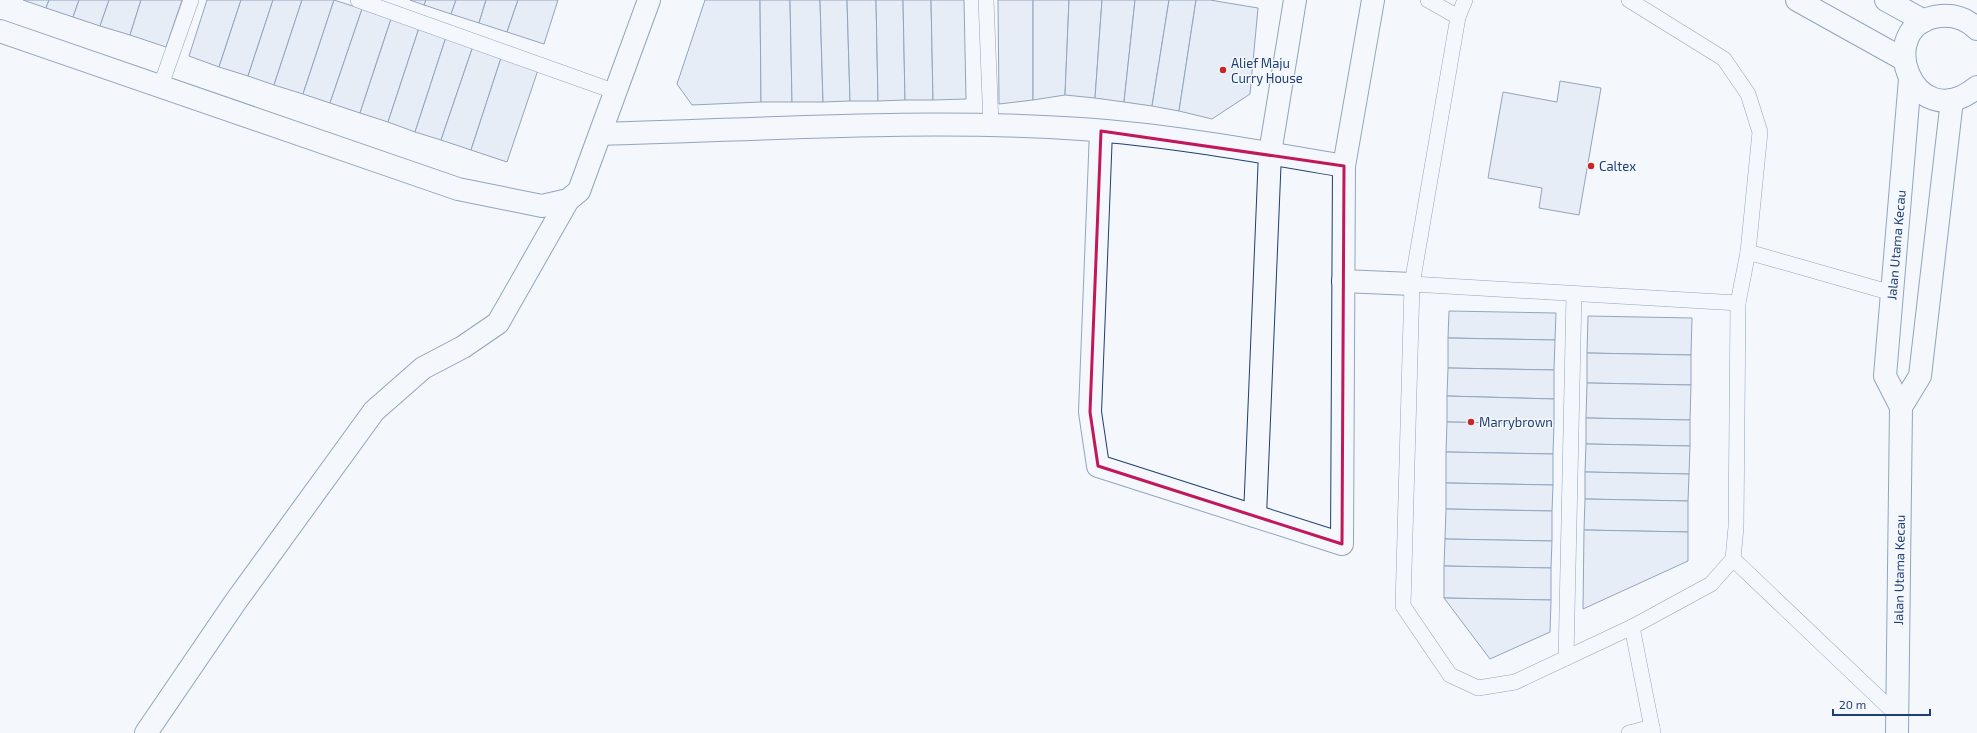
<svg xmlns="http://www.w3.org/2000/svg" width="1977" height="733" font-family="'Exo 2',sans-serif">
<style>
.building{fill:#d5e0f0;stroke:#1d3f73}
.lines{fill:none;stroke-linecap:round;stroke-linejoin:round}
.lane-casing{stroke:#1d3f73;stroke-width:16}
.street-casing{stroke:#1d3f73;stroke-width:24}
.secondary-casing{stroke:#1d3f73;stroke-width:24}
.lane{stroke:#f4f7fb;stroke-width:15}
.street{stroke:#f4f7fb;stroke-width:22}
.secondary{stroke:#f4f7fb;stroke-width:22}
.marked{fill:none;stroke:#c2185b;stroke-width:3;stroke-linejoin:round}
.poi-dot{fill:#c62828;stroke:#f4f7fb;stroke-width:1.5}
.labels{text-anchor:middle;stroke-width:3;stroke-linejoin:round;paint-order:stroke}
.poi-label{font-size:13px;fill:#1d3f73;stroke:#f4f7fb;text-anchor:start}
.street-label{font-size:13px;fill:#1d3f73;stroke:#f4f7fb}
</style>
<rect width="100%" height="100%" fill="#f4f7fb"/>
<g class="building">
<polygon points="23,0 49,0 46,8"/>
<polygon points="49,0 79,0 73,17 46,8"/>
<polygon points="79,0 109,0 100,26 73,17"/>
<polygon points="109,0 141,0 130,35 100,26"/>
<polygon points="141,0 182,0 166,47 130,35"/>
<polygon points="207,0 241,0 219,67 189,56"/>
<polygon points="241,0 273,0 248,76 219,67"/>
<polygon points="273,0 302,0 274,85 248,76"/>
<polygon points="302,0 334,0 303,94 274,85"/>
<polygon points="334,0 362,9 330,103 303,94"/>
<polygon points="410,0 426,0 424,5"/>
<polygon points="426,0 456,0 451,14 424,5"/>
<polygon points="456,0 486,0 479,23 451,14"/>
<polygon points="486,0 518,0 507,32 479,23"/>
<polygon points="518,0 558,0 544,44 507,32"/>
<polygon points="705,0 760,0 761,102 692,105 677,84"/>
<polygon points="760,0 790,0 792,102 761,102"/>
<polygon points="790,0 820,0 823,102 792,102"/>
<polygon points="820,0 847,0 850,101 823,102"/>
<polygon points="847,0 876,0 878,101 850,101"/>
<polygon points="876,0 903,0 905,100 878,101"/>
<polygon points="903,0 931,0 933,100 905,100"/>
<polygon points="931,0 964,0 966,99 933,100"/>
<polygon points="998,0 1033,0 1033,100 999,104"/>
<polygon points="1033,0 1069,0 1065,95 1033,100"/>
<polygon points="1069,0 1102,0 1095,98 1065,95"/>
<polygon points="1102,0 1135,0 1124,102 1095,98"/>
<polygon points="1135,0 1169,0 1152,106 1124,102"/>
<polygon points="1169,0 1196,0 1179,111 1152,106"/>
<polygon points="1196,0 1210,0 1258,8 1250,94 1212,119 1179,111"/>
<polygon points="362,9 391,19 360,113 330,103"/>
<polygon points="391,19 419,28 388,122 360,113"/>
<polygon points="419,28 446,37 415,132 388,122"/>
<polygon points="446,37 473,46 441,140 415,132"/>
<polygon points="473,46 502,55 471,150 441,140"/>
<polygon points="502,55 539,67 507,162 471,150"/>
<polygon points="1560,81 1601,88 1579,215 1539,208 1542,188 1488,178 1503,92 1557,102"/>
<polygon points="1449,311 1556,313 1555,340 1448,338"/>
<polygon points="1588,316 1692,318 1691,355 1587,353"/>
<polygon points="1448,338 1555,340 1554,370 1448,368"/>
<polygon points="1587,353 1691,355 1691,385 1587,383"/>
<polygon points="1448,368 1554,370 1554,399 1447,396"/>
<polygon points="1587,383 1691,385 1690,420 1586,418"/>
<polygon points="1447,396 1554,399 1554,424 1447,422"/>
<polygon points="1586,418 1690,420 1690,446 1586,444"/>
<polygon points="1447,422 1554,424 1553,454 1446,452"/>
<polygon points="1586,444 1690,446 1689,474 1585,472"/>
<polygon points="1446,452 1553,454 1553,485 1446,483"/>
<polygon points="1585,472 1689,474 1688,501 1585,499"/>
<polygon points="1446,483 1553,485 1552,511 1446,509"/>
<polygon points="1585,499 1688,501 1688,532 1584,530"/>
<polygon points="1446,509 1552,511 1552,541 1445,539"/>
<polygon points="1584,530 1688,532 1688,561 1583,609"/>
<polygon points="1445,539 1552,541 1551,568 1444,566"/>
<polygon points="1444,566 1551,568 1551,600 1444,598"/>
<polygon points="1444,598 1551,600 1550,632 1490,659"/>
</g>
<g class="lines">
<g class="lane-casing">
<g id="lane">
<polyline points="358,0 616,92"/>
<polyline points="986,0 991,125"/>
<polyline points="1428,0 1458,17"/>
<polyline points="1465,0 1458,17 1412,284 1403,606 1450,675 1478,688 1515,682 1632,627 1711,584 1733,559 1736,527 1738,303 1748,252 1892,293"/>
<polyline points="1629,0 1724,59 1748,94 1760,132 1748,252"/>
<polyline points="161,85 191,0"/>
<polyline points="1412,284 1738,303"/>
<polyline points="1733,559 1897,715"/>
<polyline points="1632,627 1653,733"/>
<polyline points="1566,658 1574,294"/>
<polyline points="1629,733 1652,727"/>
</g>
</g>
<g class="street-casing">
<g id="street">
<polyline points="1797,0 1903,59"/>
<polyline points="1886,0 1924,21"/>
<polyline points="0,31 458,189 542,206 568,200 579,191 649,0"/>
<polyline points="1101,131 1090,412 1098,466 1342,544 1344,166 1373,0"/>
<path d="M601,134c159,-4 320,-16 480,-5 88,6 176,22 263,37"/>
<polyline points="1343,281 1412,284"/>
<polyline points="1255,516 1270,153 1295,0"/>
<polyline points="146,733 236,601 374,411 423,368 463,347 498,323 568,200"/>
</g>
</g>
<g class="secondary-casing">
<g id="secondary">
<path d="M1977,29c-10,-10 -22,-14 -36,-13 -70,6 -29,124 36,71"/>
<polyline points="1901,407 1920,376 1952,100"/>
<polyline points="1897,733 1901,407 1885,376 1910,79"/>
</g>
</g>
<use href="#lane" class="lane"/>
<use href="#street" class="street"/>
<use href="#secondary" class="secondary"/>
</g>
<path d="M0 0H1977V733H0ZM1101,131l243,35 -2,378 -244,-78 -8,-54z" fill="#f4f7fb" fill-opacity=".55" fill-rule="evenodd"/>
<path class="marked" d="M1101,131l243,35 -2,378 -244,-78 -8,-54z"/>
<g class="poi-dot">
<circle cx="1223" cy="70" r="4"/>
<circle cx="1591" cy="166" r="4"/>
<circle cx="1471" cy="422" r="4"/>
</g>
<g class="labels">
<g class="poi-label">
<text x="1231" y="68">Alief Maju<tspan x="1231" dy="15">Curry House</tspan></text>
<text x="1599" y="171">Caltex</text>
<text x="1479" y="427">Marrybrown</text>
</g>
<g class="street-label">
<text transform="translate(1896 245) rotate(-85)" y="5">Jalan Utama Kecau</text>
<text transform="translate(1899 570) rotate(-89)" y="5">Jalan Utama Kecau</text>
</g>
</g>
<path d="M1833 709v6h97v-6" fill="none" stroke="#1d3f73" stroke-width="2"/>
<text x="1839" y="709" font-size="12" fill="#1d3f73" stroke="#f4f7fb" stroke-width="3" paint-order="stroke">20 m</text>
</svg>
